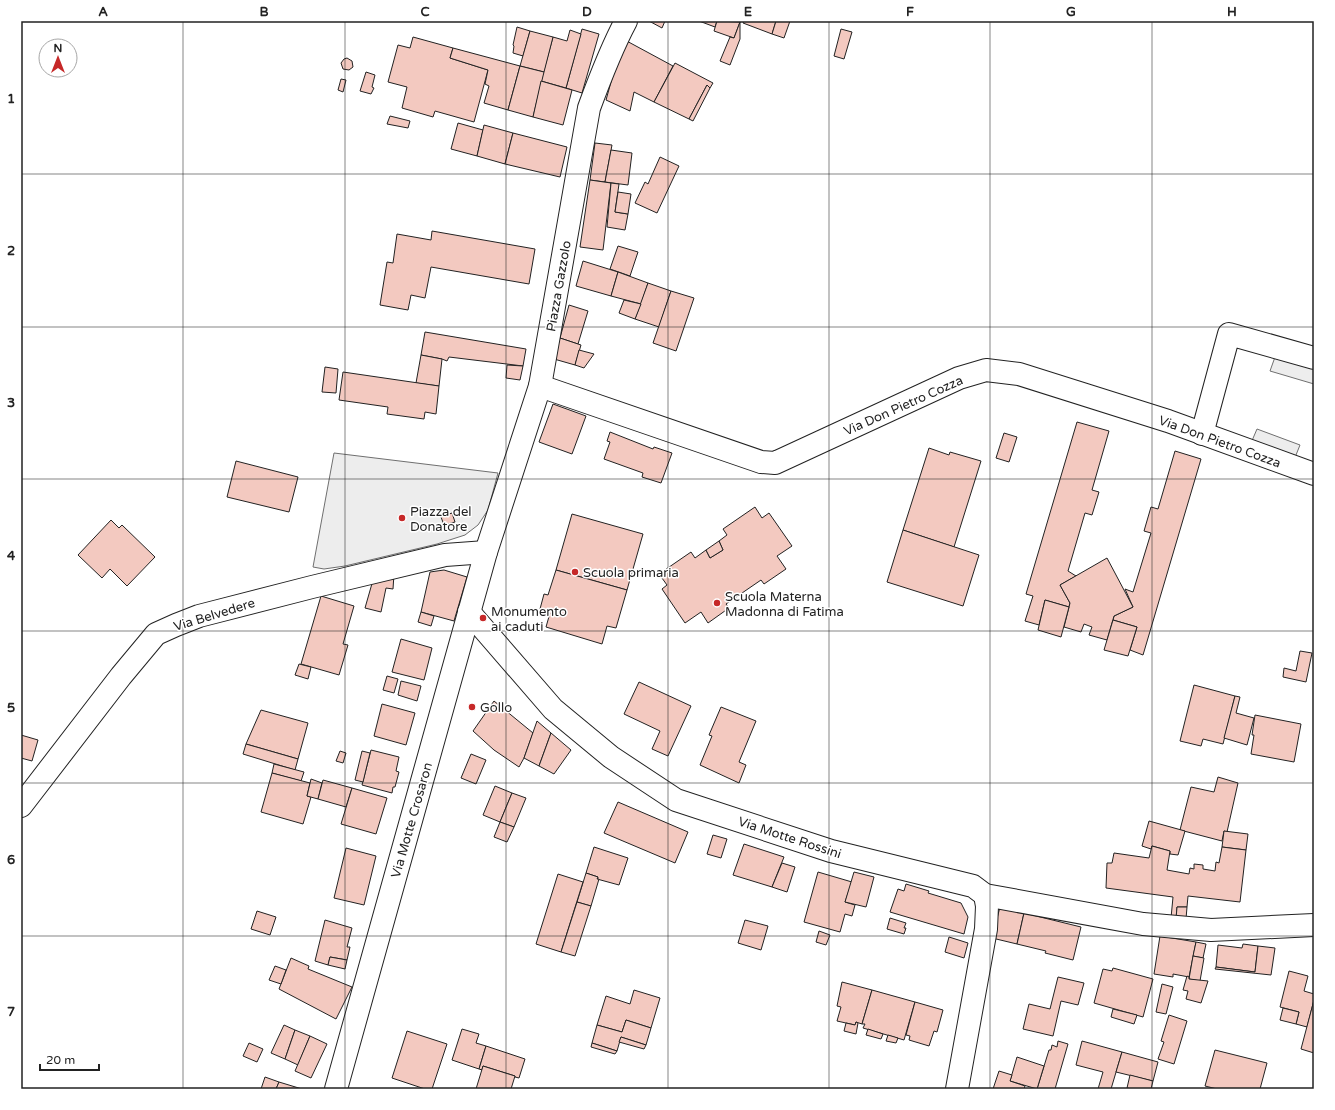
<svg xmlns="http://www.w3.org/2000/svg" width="1335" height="1110" font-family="'Varela Round',sans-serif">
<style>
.parking{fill:#ededed;stroke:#6f6f6f}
.building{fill:#f3c9c0;stroke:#222}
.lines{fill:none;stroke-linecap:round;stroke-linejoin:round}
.minor-casing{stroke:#222;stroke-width:24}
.minor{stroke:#fff;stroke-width:22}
.grid{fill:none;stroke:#222;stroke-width:1;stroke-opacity:0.55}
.poi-dot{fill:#c62828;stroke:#fff;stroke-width:1.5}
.labels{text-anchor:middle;stroke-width:3;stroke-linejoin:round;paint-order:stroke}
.street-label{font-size:13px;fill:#222;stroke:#fff}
.poi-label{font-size:13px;fill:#222;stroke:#fff;text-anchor:start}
.neatline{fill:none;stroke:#222;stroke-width:1.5}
.grid-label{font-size:13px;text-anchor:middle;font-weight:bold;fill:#222}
</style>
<rect width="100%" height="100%" fill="#fff"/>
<g class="parking">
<polygon points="1275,357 1314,369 1314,384 1270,371"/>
<polygon points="1257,429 1300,445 1294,460 1251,443"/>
<polygon points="334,453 498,473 488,510 478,525 465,535 437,544 345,566 324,569 313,567"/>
</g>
<g class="building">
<polygon points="649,21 665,21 662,28"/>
<polygon points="699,21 717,21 715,27"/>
<polygon points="717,21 740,22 734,38 714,31"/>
<polygon points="744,21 776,21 772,34 743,23"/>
<polygon points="776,21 790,21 784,38 772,34"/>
<polygon points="740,22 740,39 730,65 720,61 730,37 734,38"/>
<polygon points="517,27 530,31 523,56 513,53 514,46 513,45"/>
<polygon points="582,29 599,34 582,93 566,88"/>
<polygon points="841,29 852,32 844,59 834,56"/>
<polygon points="570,30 581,34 566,88 541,81 553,37 567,41"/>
<polygon points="530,31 553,37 544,72 520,66"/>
<polygon points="413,37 453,48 450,58 488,70 474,122 435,111 433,117 402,108 407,87 388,82 398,45 410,48"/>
<polygon points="623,39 673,66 654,102 634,92 630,111 606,100"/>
<polygon points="453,48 520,66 508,110 484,103 489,86 485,84 488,70 450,58"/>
<polygon points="347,58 352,61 353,67 349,70 343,69 341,63 344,59"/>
<polygon points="675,63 713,83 710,88 707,85 689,119 654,102"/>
<polygon points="520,66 544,72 533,117 508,110"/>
<polygon points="366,72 375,75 372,87 374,88 371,94 360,91"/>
<polygon points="341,79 346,80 343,92 338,90"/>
<polygon points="541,81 572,90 563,125 533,117"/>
<polygon points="707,85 710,88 693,121 689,119"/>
<polygon points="390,116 410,121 408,128 387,124"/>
<polygon points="458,123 483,130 477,156 451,149"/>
<polygon points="484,125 513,133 505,164 477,156"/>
<polygon points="513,133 567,147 560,177 505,164"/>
<polygon points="595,143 612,145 605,182 590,180"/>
<polygon points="611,150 632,153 628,185 605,182"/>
<polygon points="660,157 679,166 657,213 635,203 645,182 648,184"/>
<polygon points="590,180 611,183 603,250 580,247"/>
<polygon points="611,183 619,184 615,212 628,214 625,230 607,227"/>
<polygon points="618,192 631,194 628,214 615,212"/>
<polygon points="432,231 535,249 529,284 431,267 425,298 411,295 408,310 380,305 387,262 393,263 397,234 431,240"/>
<polygon points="618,246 638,252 630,276 610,269"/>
<polygon points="583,261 618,272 611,296 576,286"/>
<polygon points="618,272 648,283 641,304 611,296"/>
<polygon points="648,283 671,291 659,327 635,319"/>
<polygon points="671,291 694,298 676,351 653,343"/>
<polygon points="624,300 641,304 635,319 619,313"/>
<polygon points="569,305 588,311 578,344 560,338"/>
<polygon points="425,332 526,349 523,366 449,357 447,361 442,359 421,355"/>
<polygon points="560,338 581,345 575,365 554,359"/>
<polygon points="579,350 594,354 584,368 575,365"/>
<polygon points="421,355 442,359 439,386 416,383"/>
<polygon points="507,365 523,366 520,380 506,378"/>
<polygon points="325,367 338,369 336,393 322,392"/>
<polygon points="343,372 439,386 436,414 425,412 424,419 387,414 388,407 339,400"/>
<polygon points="553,404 586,416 572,454 539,442"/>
<polygon points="1077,422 1109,431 1092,490 1099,492 1092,515 1085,513 1068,571 1076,576 1060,585 1070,603 1069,607 1045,600 1039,625 1025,621 1033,596 1026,594"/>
<polygon points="610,432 653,449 654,447 672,453 661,483 642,477 643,473 604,459 610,442 607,441"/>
<polygon points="1004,433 1017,437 1009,462 996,458"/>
<polygon points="929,448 949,455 950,452 981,461 954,547 903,530"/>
<polygon points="1175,451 1201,459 1143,655 1130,650 1137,627 1113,620 1114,616 1133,607 1125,589 1133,592 1151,533 1144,531 1151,507 1158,509"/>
<polygon points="236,461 298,477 289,512 227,497"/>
<polygon points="755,507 762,518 769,513 792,546 777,556 786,569 764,584 761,580 726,604 729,608 708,623 701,612 685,623 662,589 667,585 659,574 691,552 695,558 706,550 710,558 723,550 719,541 727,535 723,529"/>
<polygon points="452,513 455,522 444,525 441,517"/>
<polygon points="572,514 643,534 627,590 556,570"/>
<polygon points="111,520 119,528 122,525 155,557 127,586 110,569 102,578 78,555"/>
<polygon points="903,530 979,555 963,606 887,582"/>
<polygon points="719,541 723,550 710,558 706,550"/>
<polygon points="1107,558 1133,607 1114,616 1107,640 1089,635 1092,627 1084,624 1081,632 1064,627 1070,603 1060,585"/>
<polygon points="444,570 467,577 454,621 421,612 430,572"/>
<polygon points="556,570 627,590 616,628 607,626 602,644 546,627 550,613 540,609 544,594 548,595"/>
<polygon points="394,574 393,589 386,588 381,612 365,608 373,580"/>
<polygon points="321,596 354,606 343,644 348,645 339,675 301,664"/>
<polygon points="1045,600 1069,607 1061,637 1038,630"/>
<polygon points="421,612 434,616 431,626 418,622"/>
<polygon points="1113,620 1137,627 1128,656 1104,650"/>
<polygon points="401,639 432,648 424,680 392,672"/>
<polygon points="1300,651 1312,653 1306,682 1283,677 1284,668 1296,671"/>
<polygon points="299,664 311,667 308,679 295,675"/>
<polygon points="387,676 398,679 394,693 383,690"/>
<polygon points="401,681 421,686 417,701 398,695"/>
<polygon points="639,682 691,706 668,756 652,749 660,731 624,714"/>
<polygon points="1194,685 1235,696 1223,744 1203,739 1201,746 1180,741"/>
<polygon points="1235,696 1240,697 1236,713 1254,718 1247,745 1224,738"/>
<polygon points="494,701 533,733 524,758 519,767 494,750 473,731"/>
<polygon points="382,704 415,713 406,745 374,736"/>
<polygon points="721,707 756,721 739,762 746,765 739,783 700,765 712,736 709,735"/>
<polygon points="261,710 308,723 298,759 246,744"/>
<polygon points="1255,715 1301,724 1294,762 1251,754 1254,735 1252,735"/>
<polygon points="537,721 551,733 539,766 524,758"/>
<polygon points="551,733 571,750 554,774 539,766"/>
<polygon points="21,735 38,740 32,761 21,758"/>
<polygon points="246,744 298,759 295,770 243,754"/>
<polygon points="371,750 399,757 396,771 399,772 395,787 393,787 392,793 362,785"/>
<polygon points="340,751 346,753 343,763 336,761"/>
<polygon points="362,751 370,753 363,782 355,780"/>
<polygon points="471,754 486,760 476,784 461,778"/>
<polygon points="274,764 304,772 301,781 272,773"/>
<polygon points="272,773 310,783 307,796 311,797 303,824 261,812"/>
<polygon points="1218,777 1238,783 1227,832 1224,831 1222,841 1180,830 1191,787 1214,792"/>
<polygon points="311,779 322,783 318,799 307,796"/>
<polygon points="323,780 352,788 346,807 318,799"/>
<polygon points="495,786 512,793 500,822 483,815"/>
<polygon points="352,788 387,798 376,834 341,824"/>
<polygon points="512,793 526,798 514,827 500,822"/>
<polygon points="618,802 688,832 675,863 604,833"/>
<polygon points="1149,821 1185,831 1178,855 1170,854 1170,851 1152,846 1151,849 1142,846"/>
<polygon points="500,822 514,827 507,842 494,837"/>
<polygon points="1224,831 1248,834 1246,850 1222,847"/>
<polygon points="713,835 727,839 721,858 707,854"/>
<polygon points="744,844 784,857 772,887 733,875"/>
<polygon points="1152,846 1170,851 1167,870 1189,874 1190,868 1194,869 1194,864 1203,865 1203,869 1215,871 1216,862 1219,863 1222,847 1246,850 1240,902 1188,896 1187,907 1177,907 1176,919 1171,918 1173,897 1106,888 1107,863 1112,863 1114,853 1149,858"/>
<polygon points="594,847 628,858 619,885 597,879 598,877 586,873"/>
<polygon points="346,848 376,856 364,905 334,898"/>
<polygon points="782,863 795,867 787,892 772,887"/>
<polygon points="818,872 852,882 845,902 855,905 852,916 845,914 840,932 804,922"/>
<polygon points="854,872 874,877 866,907 845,902"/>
<polygon points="586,873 598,877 597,879 599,879 591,906 577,902"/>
<polygon points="558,874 583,882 561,952 536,944"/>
<polygon points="906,884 929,891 928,893 961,903 968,917 964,934 890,912 898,889 904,891"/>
<polygon points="577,902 591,906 575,956 561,952"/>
<polygon points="1000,907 1024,913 1017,944 992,938"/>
<polygon points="1177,907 1187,907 1186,919 1176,919"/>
<polygon points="257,911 276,917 270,935 251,929"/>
<polygon points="1024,913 1081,927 1073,960 1045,953 1046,951 1017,944"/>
<polygon points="890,918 906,923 904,928 906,928 904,934 887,929"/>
<polygon points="325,920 352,928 347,947 350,947 347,960 330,957 328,965 315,961"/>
<polygon points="745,920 768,926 761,950 738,943"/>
<polygon points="819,931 830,935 826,945 816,942"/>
<polygon points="1160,936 1196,942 1189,977 1173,974 1173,977 1154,974"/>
<polygon points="949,937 968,943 964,958 945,952"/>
<polygon points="1196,942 1206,944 1203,958 1193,956"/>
<polygon points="1243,944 1258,946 1255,972 1216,967 1218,945 1242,948"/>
<polygon points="1258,946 1275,948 1271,975 1215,969 1216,967 1255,972"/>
<polygon points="1193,956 1204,958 1200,981 1189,979"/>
<polygon points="330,957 347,960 345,969 328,965"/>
<polygon points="291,958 309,966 308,969 352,987 336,1019 279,989"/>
<polygon points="275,966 286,970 281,984 269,980"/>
<polygon points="1113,968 1153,979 1143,1017 1094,1003 1103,969 1112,971"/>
<polygon points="1289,971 1308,976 1304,991 1314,994 1314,1000 1307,1027 1296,1024 1299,1012 1280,1007"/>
<polygon points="1187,976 1189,977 1189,979 1208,981 1201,1003 1186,999 1188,991 1183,990"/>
<polygon points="1058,977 1084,983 1078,1005 1061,1001 1053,1036 1023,1029 1029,1004 1050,1009"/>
<polygon points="842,982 872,990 862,1024 856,1022 855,1025 837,1021 841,1007 837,1006"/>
<polygon points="1162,984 1173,987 1166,1014 1156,1012"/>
<polygon points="634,990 660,998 651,1028 626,1020 622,1032 597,1025 606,996 630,1004"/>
<polygon points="872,990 915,1002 904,1040 863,1028 865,1024 862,1024"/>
<polygon points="1314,1000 1314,1053 1301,1049"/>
<polygon points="915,1002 943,1010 937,1032 934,1031 929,1046 909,1040 910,1036 906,1035"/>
<polygon points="1283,1008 1299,1012 1296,1024 1280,1020"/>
<polygon points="1113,1009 1137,1015 1134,1024 1111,1017"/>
<polygon points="1169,1015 1187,1021 1174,1064 1158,1059 1164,1042 1161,1041"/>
<polygon points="626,1020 651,1028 646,1045 621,1037 617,1051 592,1043 597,1025 622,1032"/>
<polygon points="856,1022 858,1023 856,1034 844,1031 846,1023 855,1025"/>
<polygon points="284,1025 295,1030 285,1059 271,1053"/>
<polygon points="462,1029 479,1034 476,1043 486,1046 479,1069 452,1060"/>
<polygon points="868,1029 883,1034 881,1039 866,1035"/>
<polygon points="295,1030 310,1036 298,1065 285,1059"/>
<polygon points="407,1031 447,1044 432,1089 425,1089 392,1078"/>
<polygon points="888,1035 898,1038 896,1043 886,1041"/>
<polygon points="310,1036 327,1044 311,1078 295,1071"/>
<polygon points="621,1037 646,1045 644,1049 619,1042"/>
<polygon points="1058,1041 1068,1044 1055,1089 1037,1089 1049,1050 1051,1050 1052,1045 1057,1047"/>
<polygon points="1082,1041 1122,1052 1111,1089 1098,1089 1103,1072 1076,1065"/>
<polygon points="249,1043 263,1049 257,1062 243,1056"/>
<polygon points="592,1043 617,1051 615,1054 591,1047"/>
<polygon points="486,1046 525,1059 519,1078 515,1077 515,1076 483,1066 482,1070 479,1069"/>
<polygon points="1215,1050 1267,1063 1260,1089 1217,1089 1205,1086"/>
<polygon points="1122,1052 1158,1062 1153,1081 1116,1072"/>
<polygon points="1017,1057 1044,1066 1037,1089 1010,1081"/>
<polygon points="483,1066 515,1076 511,1089 476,1089"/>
<polygon points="999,1071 1012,1075 1010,1081 1025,1086 1024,1089 993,1089"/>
<polygon points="1130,1075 1153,1081 1151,1089 1132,1089 1127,1088"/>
<polygon points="265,1077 279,1082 276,1089 261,1089"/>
<polygon points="279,1082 302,1089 276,1089"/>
</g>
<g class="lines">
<g class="minor-casing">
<g id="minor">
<polyline points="540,386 761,462 775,463 959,378 986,370 1019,374 1168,421 1314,474"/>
<polyline points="1202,434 1229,334 1314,358"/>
<polyline points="469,612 553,709 611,757 676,800 831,851 973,886 985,895 987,906 986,929 957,1089"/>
<polyline points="21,806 121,676 156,634 176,625 199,616 312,587 445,555 486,552"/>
<polyline points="985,895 1143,924 1211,930 1314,925"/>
<path d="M336,1089l150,-537 54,-166 49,-278c11,-30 22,-59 37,-87"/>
</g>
</g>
<use href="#minor" class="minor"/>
</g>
<path class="grid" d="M183,21v1068M345,21v1068M506,21v1068M668,21v1068M829,21v1068M990,21v1068M1152,21v1068M21,174h1293M21,327h1293M21,479h1293M21,631h1293M21,783h1293M21,936h1293"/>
<g class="poi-dot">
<circle cx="402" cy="518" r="4"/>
<circle cx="575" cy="572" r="4"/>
<circle cx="717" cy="603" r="4"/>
<circle cx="483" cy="618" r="4"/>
<circle cx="472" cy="707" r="4"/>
</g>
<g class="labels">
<g class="street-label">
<text transform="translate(558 286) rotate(-80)" y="5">Piazza Gazzolo</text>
<text transform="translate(903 405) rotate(-24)" y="5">Via Don Pietro Cozza</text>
<text transform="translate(1220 441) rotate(20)" y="5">Via Don Pietro Cozza</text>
<text transform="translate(214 614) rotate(-17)" y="5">Via Belvedere</text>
<text transform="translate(411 820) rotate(-74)" y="5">Via Motte Crosaron</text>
<text transform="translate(790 837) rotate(18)" y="5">Via Motte Rossini</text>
</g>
<g class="poi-label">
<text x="410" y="516">Piazza del<tspan x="410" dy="15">Donatore</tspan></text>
<text x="583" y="577">Scuola primaria</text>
<text x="725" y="601">Scuola Materna<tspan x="725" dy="15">Madonna di Fatima</tspan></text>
<text x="491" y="616">Monumento<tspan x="491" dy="15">ai caduti</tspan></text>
<text x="480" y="712">Gollo</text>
</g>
</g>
<rect width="1335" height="1110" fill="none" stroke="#ffffff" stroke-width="44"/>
<g transform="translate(58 58)"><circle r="19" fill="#ffffff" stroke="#a7a7a7"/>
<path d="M0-3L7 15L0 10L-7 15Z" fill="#c62828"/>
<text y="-6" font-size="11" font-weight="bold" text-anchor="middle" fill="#222222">N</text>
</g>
<path d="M40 1064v6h59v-6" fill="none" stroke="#222222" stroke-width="2"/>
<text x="46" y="1064" font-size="12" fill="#222222" stroke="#ffffff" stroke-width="3" paint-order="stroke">20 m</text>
<rect x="22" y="22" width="1291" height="1066" class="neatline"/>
<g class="grid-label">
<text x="103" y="16">A</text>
<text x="264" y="16">B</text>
<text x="425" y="16">C</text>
<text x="587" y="16">D</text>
<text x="748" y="16">E</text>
<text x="910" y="16">F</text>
<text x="1071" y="16">G</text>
<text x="1232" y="16">H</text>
<text x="11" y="103">1</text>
<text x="11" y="255">2</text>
<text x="11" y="407">3</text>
<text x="11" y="560">4</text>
<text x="11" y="712">5</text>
<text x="11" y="864">6</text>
<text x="11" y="1016">7</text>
</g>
</svg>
